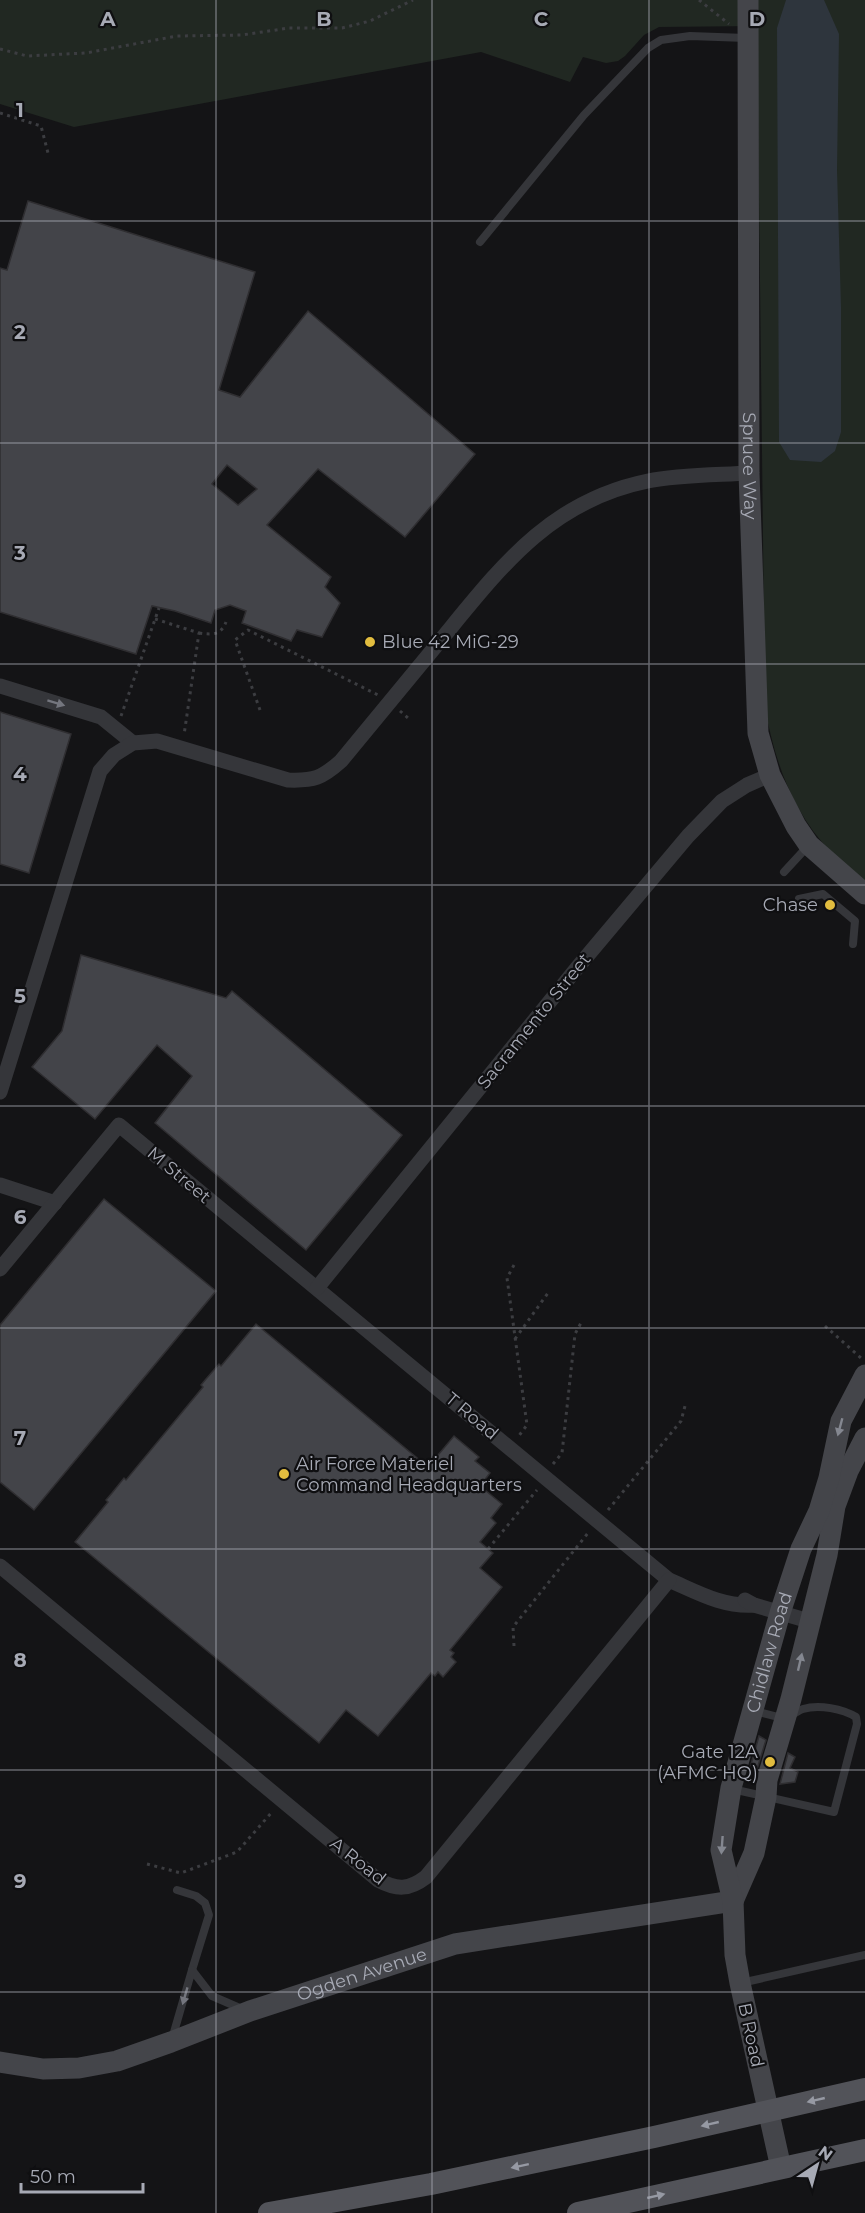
<svg xmlns="http://www.w3.org/2000/svg" width="865" height="2213" font-family="Montserrat,sans-serif">
<style>
.green{fill:#212822}
.water{fill:#2e353d}
.building{fill:#434449;stroke:#2f2e31;stroke-width:1.5;fill-rule:evenodd}
.lines{fill:none;stroke-linecap:round;stroke-linejoin:round}
.path{stroke:#3c3d41;stroke-width:3;stroke-dasharray:3 4.5;stroke-linecap:butt}
.lane{stroke:#35363a;stroke-width:8}
.street{stroke:#35363a;stroke-width:15}
.secondary{stroke:#44454a;stroke-width:21}
.primary{stroke:#525359;stroke-width:22}
.oneway{fill:#74767e}
.oneway2{fill:#848790}
.oneway3{fill:#9699a3}
.grid{fill:none;stroke:#a7aab5;stroke-width:1.5;stroke-opacity:0.55}
.poi-dot{fill:#e2bd3f;stroke:#0f0f11;stroke-width:2}
.labels{text-anchor:middle;stroke-width:4.5;stroke-linejoin:round;paint-order:stroke}
.street-label{font-size:18px;fill:#a7aab5;stroke:#0f0f11}
.poi-label{font-size:18px;fill:#a7aab5;stroke:#0f0f11;text-anchor:start}
.grid-label{font-size:20px;text-anchor:middle;font-weight:bold;fill:#a7aab5;stroke:#0f0f11;stroke-width:4.5;stroke-linejoin:round;paint-order:stroke}
</style>
<rect width="100%" height="100%" fill="#141416"/>
<path class="green" d="M0,0h865v882c-12,-10 -24,-20 -35,-31 -38,-40 -55,-89 -65,-143l-8,-682 -98,1 -15,8 -19,21 -7,5 -12,2 -23,-6 -13,25 -89,-30 -407,75 -74,-23z"/>
<polygon class="water" points="786,0 824,0 839,34 837,170 841,307 841,432 835,451 821,462 790,460 779,442 777,28"/>
<g class="building">
<path d="M28,201l227,71 -36,118 21,7 68,-86 167,143 -70,83 -87,-68 -51,56 64,52 -6,10 15,16 -18,34 -25,-7 -6,11 -49,-18 4,-12 -16,-6 -15,5 -4,13 -36,-12 -23,-5 -16,48 -136,-42v-344l7,2zM227,465l30,24 -19,16 -26,-21z"/>
<polygon points="0,712 71,734 29,873 0,864"/>
<polygon points="81,955 226,998 232,991 402,1135 306,1250 155,1123 192,1076 157,1045 95,1119 32,1067 62,1031"/>
<polygon points="104,1199 216,1291 34,1510 0,1482 0,1325"/>
<polygon points="256,1324 428,1467 454,1436 479,1457 475,1461 490,1473 480,1486 502,1504 491,1518 496,1523 480,1542 493,1553 480,1568 502,1587 450,1650 454,1653 451,1657 456,1662 443,1677 438,1672 435,1676 431,1673 378,1736 346,1710 319,1743 75,1542 108,1502 106,1500 112,1493 124,1478 126,1480 203,1387 201,1385 206,1379 219,1364 221,1366"/>
<polygon points="759,1736 766,1740 757,1769 750,1768"/>
<polygon points="788,1753 795,1757 790,1768 798,1772 795,1782 780,1784"/>
</g>
<g class="lines">
<g class="path">
<polyline points="699,0 729,24"/>
<polyline points="0,49 27,56 86,53 177,36 242,35 289,28 342,28 370,21 413,0"/>
<polyline points="0,113 41,126 48,153"/>
<polyline points="155,619 199,633 184,735"/>
<path d="M199,633c14,2 22,2 27,-11"/>
<polyline points="260,710 235,640 248,630 378,695"/>
<polyline points="400,711 409,719"/>
<polyline points="121,716 159,608"/>
<polyline points="514,1265 507,1278 527,1425 518,1437"/>
<polyline points="825,1326 862,1359"/>
<polyline points="515,1339 548,1293"/>
<polyline points="553,1464 562,1453 575,1334 582,1321"/>
<polyline points="608,1510 681,1421 685,1406"/>
<polyline points="488,1549 537,1490"/>
<polyline points="514,1646 513,1627 588,1533"/>
<polyline points="147,1864 181,1873 237,1852 272,1812"/>
</g>
<g class="lane">
<polyline points="480,242 584,115 648,48 661,40 690,36 746,38"/>
<polyline points="784,872 808,846"/>
<polyline points="799,899 823,894 855,921 853,944"/>
<path d="M732,1789l102,23 23,-88 -1,-7c-13,-8 -37,-13 -53,-8 -6,2 -12,7 -17,10l-31,-8"/>
<polyline points="177,1890 196,1896 205,1903 209,1915 192,1970"/>
<polyline points="741,1983 865,1955"/>
<polyline points="172,2039 192,1970 212,1996 242,2009"/>
</g>
<g class="street">
<polyline points="0,686 101,717 133,743"/>
<path d="M0,1092l100,-321 14,-16 19,-12 24,-2 131,39c26,1 34,-2 53,-19 33,-40 66,-80 99,-120 60,-73 109,-140 208,-160 30,-6 70,-6 101,-8"/>
<polyline points="0,1185 55,1203"/>
<path d="M0,1269l119,-144 550,455c28,12 53,27 85,25"/>
<polyline points="317,1288 577,968 688,836 722,801 747,785 770,775"/>
<path d="M0,1566l378,314c19,10 31,10 48,-3l243,-297"/>
<polyline points="745,1600 754,1605 809,1621"/>
</g>
<g class="secondary">
<path id="s1" d="M748,0l1,473 9,260 12,42 26,51 13,19 56,49"/>
<polyline points="733,1901 754,1853 766,1797 767,1780 791,1699 827,1555 835,1506 848,1471 865,1438"/>
<path id="s2" d="M0,2062l43,7 36,-1 38,-7 54,-19 79,-31 205,-67 278,-43"/>
<path id="s3" d="M781,2168l-41,-185 -5,-28 -2,-54 -12,-51 10,-62 49,-175 21,-64 18,-38 10,-33 12,-57 24,-46"/>
</g>
<g class="primary">
<polyline points="269,2213 431,2184 654,2137 865,2089"/>
<polyline points="578,2213 865,2150"/>
</g>
</g>
<defs><path id="oneway-solid" d="M-6-.8H1V-3.2L6.5 0L1 3.2V.8H-6Z" transform="scale(1.5)"/></defs>
<g class="oneway">
<use href="#oneway-solid" transform="translate(56 703) rotate(17)"/>
<use href="#oneway-solid" transform="translate(185 1996) rotate(106)"/>
</g>
<g class="oneway2">
<use href="#oneway-solid" transform="translate(840 1427) rotate(105)"/>
<use href="#oneway-solid" transform="translate(800 1662) rotate(-77)"/>
<use href="#oneway-solid" transform="translate(722 1845) rotate(94)"/>
</g>
<g class="oneway3">
<use href="#oneway-solid" transform="translate(816 2100) rotate(167)"/>
<use href="#oneway-solid" transform="translate(710 2124) rotate(167)"/>
<use href="#oneway-solid" transform="translate(520 2166) rotate(168)"/>
<use href="#oneway-solid" transform="translate(656 2196) rotate(-13)"/>
</g>
<path class="grid" d="M216,0v2213M432,0v2213M649,0v2213M0,221h865M0,443h865M0,664h865M0,885h865M0,1106h865M0,1328h865M0,1549h865M0,1770h865M0,1992h865"/>
<g class="poi-dot">
<circle cx="370" cy="642" r="6"/>
<circle cx="830" cy="905" r="6"/>
<circle cx="284" cy="1474" r="6"/>
<circle cx="770" cy="1762" r="6"/>
</g>
<g class="labels">
<g class="street-label">
<text dy="6" stroke="none"><textPath href="#s1" startOffset="466">Spruce Way</textPath></text>
<text transform="translate(534 1021) rotate(-51)" y="6">Sacramento Street</text>
<text transform="translate(179 1175) rotate(40)" y="6">M Street</text>
<text transform="translate(472 1416) rotate(40)" y="6">T Road</text>
<text dy="6" stroke="none"><textPath href="#s3" startOffset="528">Chidlaw Road</textPath></text>
<text transform="translate(358 1861) rotate(38)" y="6">A Road</text>
<text dy="6" stroke="none"><textPath href="#s2" startOffset="378">Ogden Avenue</textPath></text>
<text transform="translate(751 2035) rotate(78)" y="6">B Road</text>
</g>
<g class="poi-label">
<text x="382" y="648">Blue 42 MiG-29</text>
<text x="818" y="911" text-anchor="end">Chase</text>
<text x="296" y="1470">Air Force Materiel<tspan x="296" dy="21">Command Headquarters</tspan></text>
<text x="758" y="1758" text-anchor="end">Gate 12A<tspan x="758" dy="21">(AFMC HQ)</tspan></text>
</g>
</g>
<g class="grid-label">
<text x="108" y="26">A</text>
<text x="324" y="26">B</text>
<text x="541" y="26">C</text>
<text x="757" y="26">D</text>
<text x="20" y="117">1</text>
<text x="20" y="339">2</text>
<text x="20" y="560">3</text>
<text x="20" y="781">4</text>
<text x="20" y="1003">5</text>
<text x="20" y="1224">6</text>
<text x="20" y="1445">7</text>
<text x="20" y="1667">8</text>
<text x="20" y="1888">9</text>
</g>
<g transform="translate(817 2165) rotate(36)" stroke="#0f0f11" stroke-width="4.5" paint-order="stroke">
<path d="M0-4.5L10 22L0 15L-10 22Z" fill="#a7aab5"/>
<text y="-9" font-size="16" font-weight="bold" text-anchor="middle" fill="#a7aab5">N</text>
</g>
<path d="M21 2183v9h122v-9" fill="none" stroke="#a7aab5" stroke-width="3"/>
<text x="30" y="2183" font-size="18" fill="#a7aab5" stroke="#0f0f11" stroke-width="4.5" paint-order="stroke">50 m</text>
</svg>
